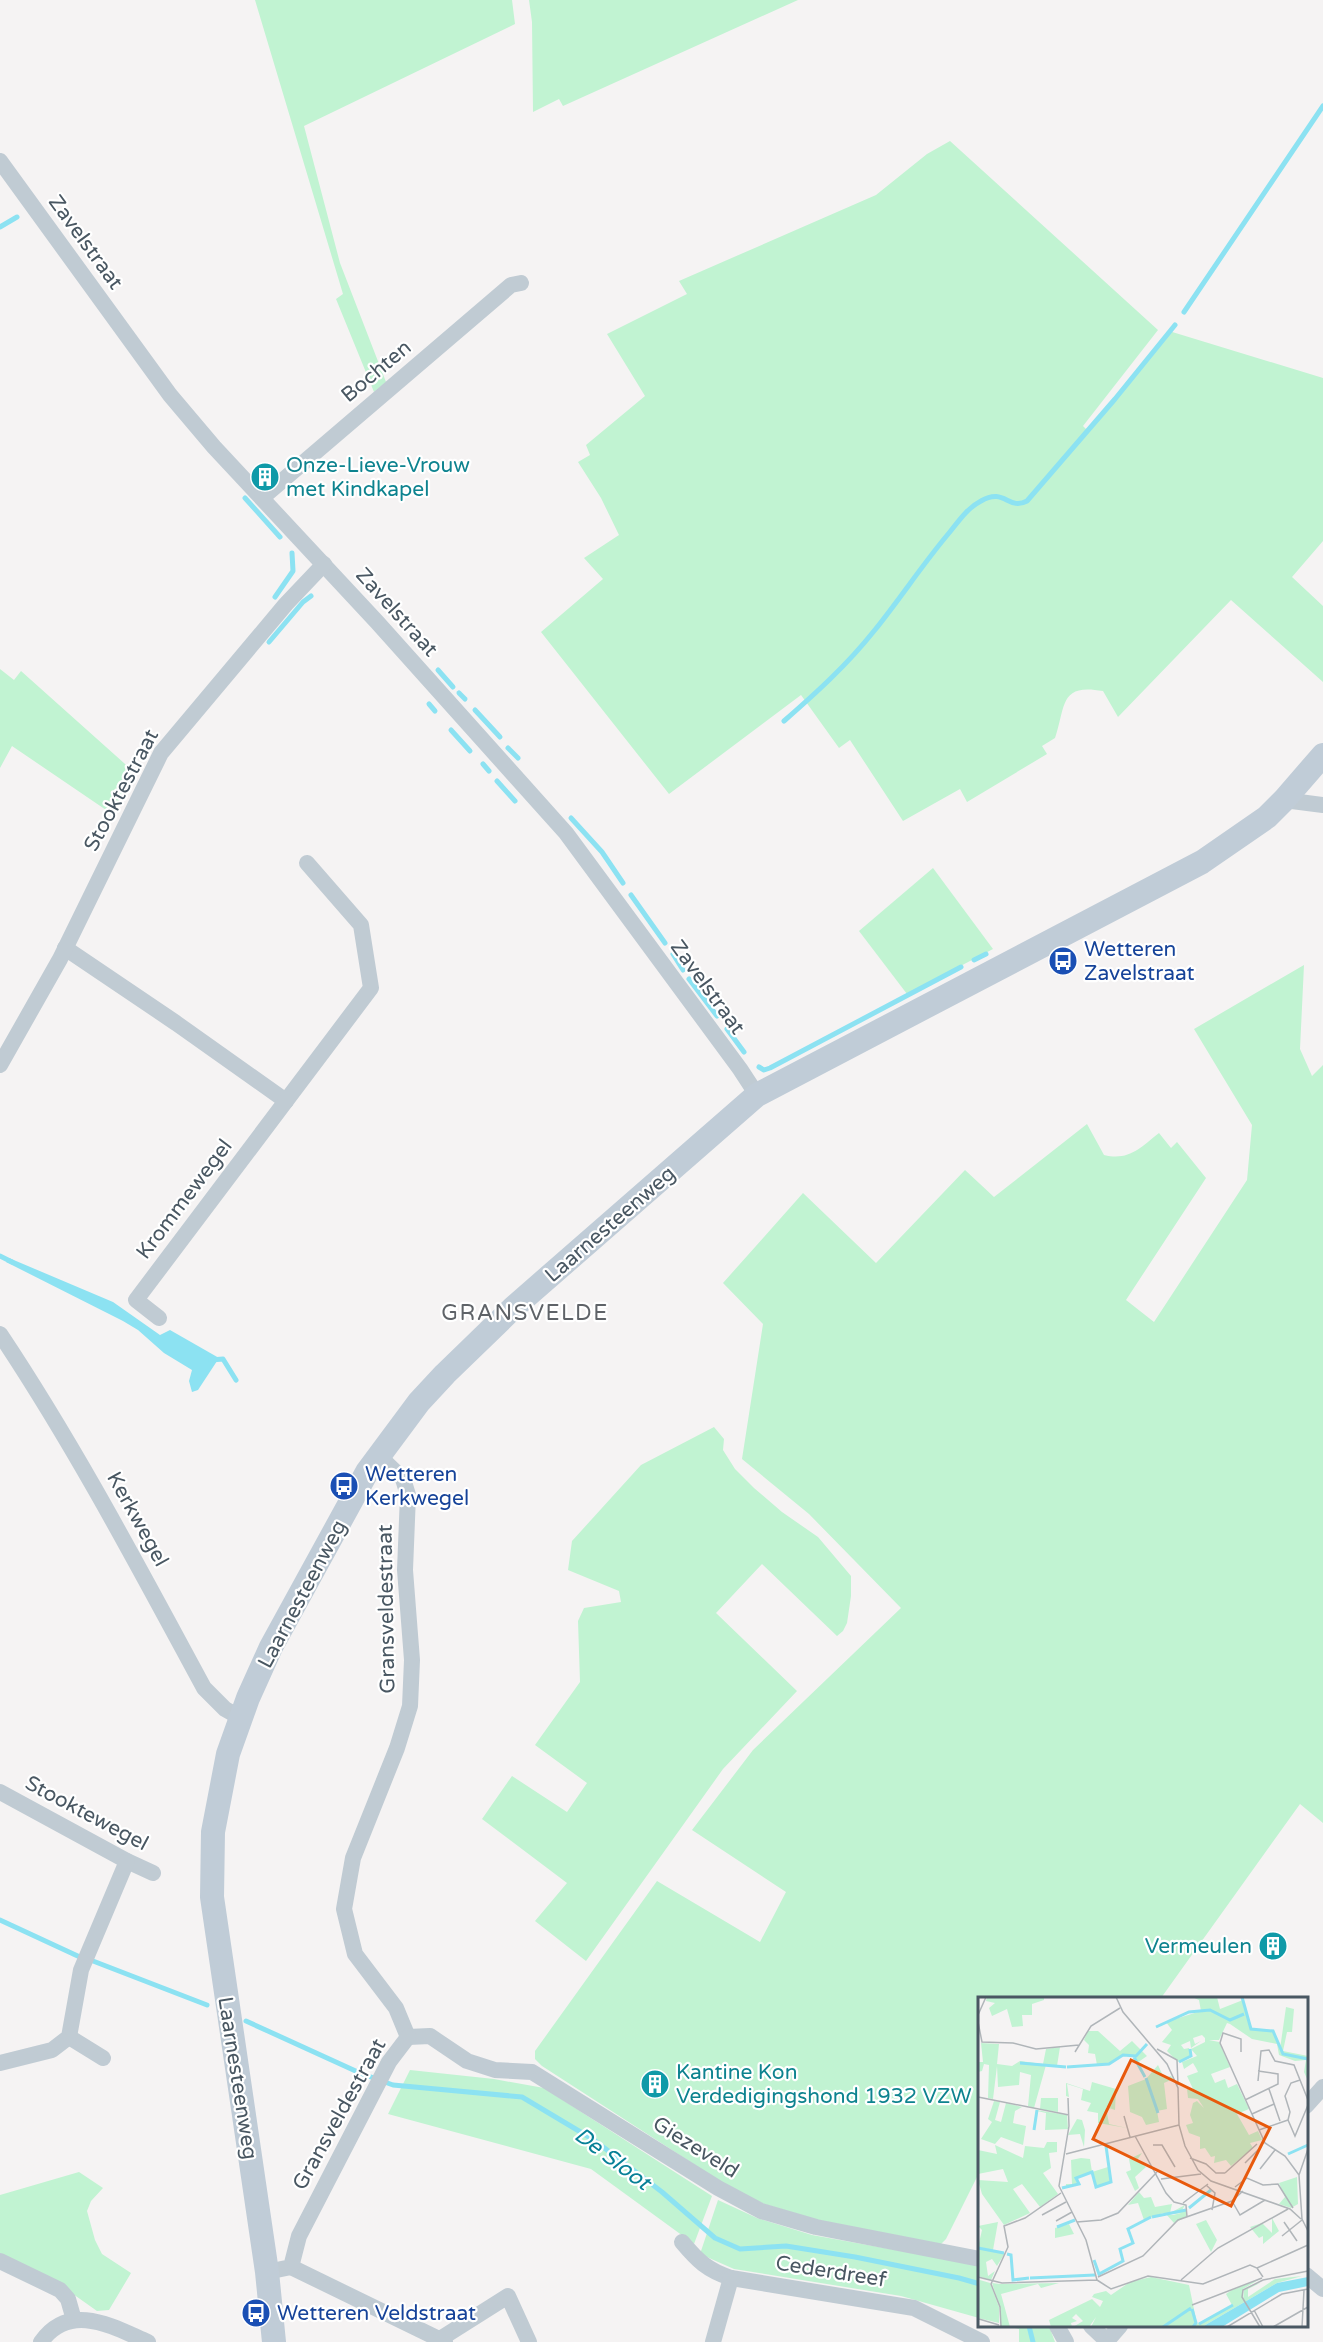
<svg xmlns="http://www.w3.org/2000/svg" width="1323" height="2342" font-family="'Varela Round',sans-serif">
<style>
.green{fill:#c1f3d2}
.water{fill:#8ce2f2}
.lines{fill:none;stroke-linecap:round;stroke-linejoin:round}
.stream{stroke:#8ce2f2;stroke-width:5}
.street{stroke:#c0cbd3;stroke-width:16}
.secondary{stroke:#c0ccd7;stroke-width:24}
.labels{text-anchor:middle;stroke-width:4.5;stroke-linejoin:round;paint-order:stroke}
.street-label{font-size:21px;fill:#495762;stroke:#fff}
.culture-label{font-size:21px;fill:#0d838f;stroke:#fff;text-anchor:start}
.transit-label{font-size:21px;fill:#164399;stroke:#fff;text-anchor:start}
.neighbourhood-label{font-size:22px;letter-spacing:1.5px;fill:#5f6368;stroke:#fff}
.water-label{font-size:22px;font-style:italic;fill:#078097;stroke:#fff}
.inset-river{fill:none;stroke:#8ce2f2;stroke-width:3}
.inset-road{fill:none;stroke:#b0b5b9;stroke-width:1.5}
.view{fill:#e8590c;fill-opacity:0.15;stroke:#e8590c;stroke-width:3}
.inset-edge{fill:none;stroke:#495762;stroke-width:3}
</style>
<rect width="100%" height="100%" fill="#f5f3f3"/>
<g class="green">
<polygon points="255,0 512,0 515,24 304,126 340,263 386,382 374,392 336,299 343,294"/>
<polygon points="529,0 798,0 563,106 559,99 533,112 532,22"/>
<path d="M950,141l208,189 -75,96 5,5 81,-100 154,47v163l-31,36 31,29v76l-92,-82 -113,117 -15,-26c-44,-8 -37,15 -48,47l-13,8 5,8 -80,48 -7,-13 -57,32 -53,-81 -11,8 -38,-53 -132,99 -128,-162 62,-53 -19,-21 35,-23 -18,-37 -23,-36 12,-7 -4,-10 59,-49 -38,-62 80,-40 -8,-13 197,-86 51,-41z"/>
<polygon points="0,669 14,680 21,671 134,772 112,814 12,746 0,768"/>
<polygon points="933,868 993,949 907,994 859,931"/>
<path d="M1304,965l-4,84 12,27 11,-11v758l-23,-19 -139,194h-181l-1,177h-1l-32,64 -5,5 -123,-24 -54,-16 -41,-21 -181,-117 -7,-7v-8l122,-170 103,61 26,-50 -94,-62 61,-80 148,-142 -92,-94 -67,-55 21,-135 -40,-41 80,-90 73,70 89,-93 29,27 93,-73 17,31c25,6 36,-7 55,-22l12,15 6,-6 29,36 -80,122 28,22 93,-142 5,-55 -58,-96z"/>
<polygon points="714,1427 724,1439 723,1450 735,1469 754,1488 782,1512 818,1537 851,1576 851,1596 847,1623 843,1631 837,1636 762,1564 716,1613 797,1691 723,1769 586,1961 535,1921 567,1883 482,1819 512,1776 567,1812 587,1783 535,1745 580,1682 578,1621 584,1608 621,1602 619,1591 568,1570 572,1541 641,1465"/>
<polygon points="410,2070 494,2079 544,2088 712,2196 694,2244 591,2169 388,2114"/>
<polygon points="79,2172 103,2188 91,2201 87,2211 95,2240 102,2254 131,2273 109,2310 97,2311 73,2294 0,2253 0,2195"/>
<polygon points="718,2200 757,2218 812,2235 979,2265 979,2318 901,2296 734,2269 700,2254"/>
<polygon points="1007,2326 1049,2326 1055,2342 1019,2342 1019,2329"/>
</g>
<polygon class="water" points="9,1258 113,1302 160,1335 170,1330 219,1358 198,1390 192,1392 189,1381 192,1370 164,1353 138,1330 123,1321 6,1262"/>
<g class="lines">
<g class="stream">
<polyline points="0,227 17,217"/>
<polyline points="1184,312 1323,106"/>
<polyline points="245,498 280,537"/>
<polyline points="275,597 293,571 292,553"/>
<polyline points="269,642 303,602 311,596"/>
<polyline points="438,670 453,687"/>
<polyline points="459,693 465,699"/>
<polyline points="429,704 435,711"/>
<polyline points="475,710 500,737"/>
<path d="M784,721c32,-28 63,-56 90,-90 26,-32 48,-66 75,-98 9,-11 18,-25 32,-32 24,-14 27,10 46,0l88,-102 60,-74"/>
<polyline points="451,730 470,751"/>
<polyline points="508,748 518,758"/>
<polyline points="483,764 489,771"/>
<polyline points="497,781 515,801"/>
<polyline points="571,818 602,852 623,883"/>
<polyline points="631,895 665,943"/>
<polyline points="673,954 683,970"/>
<polyline points="974,960 986,954"/>
<polyline points="689,979 717,1016"/>
<polyline points="727,1029 744,1052"/>
<polyline points="759,1067 764,1070 770,1068 961,967"/>
<polyline points="0,1256 12,1262"/>
<polyline points="211,1360 223,1359 236,1380"/>
<polyline points="0,1920 82,1958"/>
<polyline points="93,1961 207,2005"/>
<polyline points="246,2021 360,2073 393,2085 522,2097 594,2140 662,2192 715,2238 740,2249 786,2246 855,2257 959,2278 980,2284"/>
<polyline points="1029,2326 1033,2342"/>
</g>
<g class="street">
<polyline points="0,161 170,395 214,447 377,622 566,833 740,1069 757,1095"/>
<polyline points="262,498 511,285 521,283"/>
<polyline points="1284,800 1323,805"/>
<polyline points="65,948 176,1023 286,1101"/>
<polyline points="0,1065 60,959 161,753 286,604 324,564"/>
<polyline points="159,1318 136,1300 371,988 361,925 307,863"/>
<path d="M0,1334c76,114 139,234 204,354l21,21 16,9"/>
<polyline points="379,1456 403,1479 408,1495 405,1570 412,1660 410,1706 397,1748 353,1858 344,1909 355,1954 396,2008 408,2037"/>
<polyline points="0,1792 127,1861 153,1873"/>
<polyline points="69,2037 103,2058"/>
<polyline points="408,2037 430,2036 467,2061 495,2070 532,2072 718,2188 761,2211 816,2227 980,2259"/>
<polyline points="0,2063 52,2050 69,2037 81,1970 127,1861"/>
<polyline points="1306,2106 1323,2087"/>
<path d="M682,2242c16,19 25,28 49,36l183,30 68,34"/>
<polyline points="0,2261 60,2290 68,2299 74,2320"/>
<polyline points="291,2267 445,2342"/>
<polyline points="267,2272 291,2267 299,2236 389,2062 408,2037"/>
<polyline points="1306,2275 1323,2289"/>
<polyline points="1057,2326 1066,2342"/>
<polyline points="1091,2326 1107,2341"/>
<polyline points="440,2339 508,2296 529,2342"/>
<path d="M41,2342c29,-41 72,-15 107,0"/>
<polyline points="713,2342 731,2278"/>
<polyline points="1106,2342 1120,2326"/>
</g>
<polyline class="secondary" points="274,2342 267,2272 212,1897 213,1832 228,1754 248,1698 271,1647 367,1472 419,1402 445,1374 513,1308 757,1095 1202,862 1267,817 1284,800 1323,755"/>
</g>
<defs>
<g id="building-disc" transform="scale(1.5)"><circle r="9.5" fill="#0f9aa8" stroke="#fff"/><path d="M-4-6H4V6H1V3H-1V6H-4ZM-2.5-4.3h1.7v1.8h-1.7ZM.8-4.3h1.7v1.8H.8ZM-2.5-1h1.7V.8h-1.7ZM.8-1h1.7V.8H.8Z" fill="#fff"/></g>
<g id="bus-disc" transform="scale(1.5)"><circle r="9.5" fill="#1a4fb4" stroke="#fff"/><path d="M-5-6H5V4H4V6H2V4H-2V6H-4V4H-5ZM-3.5-4V0h7V-4ZM-3.5 1.2v1.5H-2V1.2ZM2 1.2v1.5H3.5V1.2Z" fill="#fff"/></g>
</defs>
<g fill-rule="evenodd">
<use href="#building-disc" x="265" y="477"/>
<use href="#bus-disc" x="1063" y="961"/>
<use href="#bus-disc" x="344" y="1486"/>
<use href="#building-disc" x="1273" y="1946"/>
<use href="#building-disc" x="655" y="2084"/>
<use href="#bus-disc" x="256" y="2313"/>
</g>
<g class="labels">
<g class="street-label">
<text transform="translate(86 242) rotate(54)" y="7">Zavelstraat</text>
<text transform="translate(376 371) rotate(-40)" y="7">Bochten</text>
<text transform="translate(397 612) rotate(48)" y="7">Zavelstraat</text>
<text transform="translate(121 790) rotate(-62)" y="7">Stooktestraat</text>
<text transform="translate(708 987) rotate(54)" y="7">Zavelstraat</text>
<text transform="translate(184 1199) rotate(-53)" y="7">Krommewegel</text>
<text transform="translate(610 1224) rotate(-41)" y="7">Laarnesteenweg</text>
<text transform="translate(138 1519) rotate(61)" y="7">Kerkwegel</text>
<text transform="translate(302 1594) rotate(-62)" y="7">Laarnesteenweg</text>
<text transform="translate(386 1609) rotate(-91)" y="7">Gransveldestraat</text>
<text transform="translate(87 1813) rotate(28)" y="7">Stooktewegel</text>
<text transform="translate(238 2078) rotate(81)" y="7">Laarnesteenweg</text>
<text transform="translate(339 2114) rotate(-61)" y="7">Gransveldestraat</text>
<text transform="translate(696 2147) rotate(32)" y="7">Giezeveld</text>
<text transform="translate(831 2271) rotate(9)" y="7">Cederdreef</text>
</g>
<g class="culture-label">
<text x="286" y="472">Onze-Lieve-Vrouw<tspan x="286" dy="24">met Kindkapel</tspan></text>
<text x="1252" y="1953" text-anchor="end">Vermeulen</text>
<text x="676" y="2079">Kantine Kon<tspan x="676" dy="24">Verdedigingshond 1932 VZW</tspan></text>
</g>
<g class="transit-label">
<text x="1084" y="956">Wetteren<tspan x="1084" dy="24">Zavelstraat</tspan></text>
<text x="365" y="1481">Wetteren<tspan x="365" dy="24">Kerkwegel</tspan></text>
<text x="277" y="2320">Wetteren Veldstraat</text>
</g>
<g class="neighbourhood-label">
<text x="525" y="1320">GRANSVELDE</text>
</g>
<g class="water-label">
<text transform="translate(613 2158) rotate(37)" y="8">De Sloot</text>
</g>
</g>
<g transform="translate(978 1997)">
<rect width="330" height="330" fill="#f5f3f3"/>
<path d="M9,0h57v3l-12,4v11h-10l1,11 -11,1 -5,-18 -15,7 -3,-8 6,-5 -9,-2zM214,0h25l3,12 23,-9 8,29 22,2 7,18 6,-42 8,2 -2,23h-5l-4,19 25,5v25l-4,-9 2,-12 -11,1 -16,-6 -2,-11 -25,-5 -22,-15 -3,-1 -8,17h-10l10,2 11,25 -19,7 4,9 10,-4 3,9 9,-4 12,25 -12,5 12,21 9,-4 4,9 -12,3 3,5 -22,18 -5,-6 -12,3 1,-7 -4,1 -6,-9 -5,1v-12l-11,-4 -3,-8 7,-2 -3,-8 3,-12 4,-2 7,7 -6,-9 -10,-1 -1,-9 7,2 -7,-15 11,-4 -2,-4 -3,-5 -9,6 -2,-7 15,-6 -6,-7 14,-7v-4l-3,-3 -9,3 2,6 6,-3 -10,7 -1,-7 -9,4 3,4 5,-1 2,7 -13,7 -11,-11 4,-6 -9,-3 10,-12 -6,-8 35,-11 -2,-11zM110,34h10l22,20 12,-10 15,15 -10,7 -3,-7 -10,-1 -17,10h-10l-2,-11 -7,-1 1,-8 -5,-5zM3,46l18,1 -2,20 15,2 8,-5 23,3 3,-15 14,-2 -3,19 -11,-1 -12,43 -6,-2 3,-31 -11,-3 -1,13 -21,2 -1,-21 -4,33 -5,-1 1,-33 -5,-1 -2,7 -4,1v-10h5zM180,68l6,13 7,-2 2,3 -9,4 3,26 -10,2 2,11 -13,3 -4,-8 -12,-5 -2,-26 18,-7zM114,85l24,7 -1,21 -9,-3 3,17 18,4 -29,-5v-10l-11,-2 4,-8 -10,-3 2,-11 -16,-5 2,13 -3,-1v-13l24,8zM63,101h17v14l-18,-3zM16,104l6,1 -5,18 6,2 5,-19 16,4 -7,4 -2,12 13,3 -3,19 -22,-8 -6,7 -14,-5 11,-17 -4,-3zM58,113l31,5 1,14 -23,1 1,-17 -9,-2 -4,20zM99,122l5,1 3,10 -1,17 -4,-13 -12,1zM69,145h10v10l-8,1 2,15 -8,5 15,21 -18,13 -18,-23 -9,5 17,24 -26,12 -22,-31 -4,-14 30,2 -5,-13 -25,5v-24l19,4 -2,-9 28,13 2,-12 19,2zM164,156l-5,7 9,7 -11,10 4,11 -4,3 -9,-19 5,-2 -2,-11zM103,161l9,1 2,13 16,-5 4,15 -16,5 -5,-15 -16,6 3,7 -12,2v-3h6l-1,-24zM319,180l1,27 -7,4 -12,-4 6,-7 -6,-14zM161,195l5,6 7,-1 4,10 17,-3 -2,9 15,-8 -4,7 5,-2v7l-12,6 -8,-9 7,1 8,-2 -8,1 -10,-1 -19,7 -6,-17 -10,2zM294,221l7,13 -16,13v-8l-4,2 -9,-11 12,-4 10,10zM228,223l11,20 -6,12 -15,-28zM20,225l-5,28 -15,-3 4,-17 -4,-4zM91,227l5,10 -19,4v-10zM0,252l27,4 -8,13 -5,-7 -6,3 2,14 7,-5 -4,9 -13,-4zM324,279l-25,7 -75,44h-111l5,-10 -7,10h-16l10,-6 -7,-7 -4,4 5,3 -6,2 1,4h-21l-2,-7 43,-21 8,8 3,-6 -11,-4 2,-3 12,-3 5,4 19,-13 21,-5 38,8 8,39 35,-19 -6,-11 6,-4 28,-11 -17,10 1,12v-11l8,-5 8,-2 -12,6v8l27,-18zM2,283l10,3 9,24v16l-21,-5zM14,286l8,1 59,-1 -18,5 -3,-4 -37,10 9,33h-9v-16z" fill="#c1f3d2"/>
<path d="M330,280v9l-29,6 -57,35h-20l75,-44z" fill="#8ce2f2"/>
<path class="inset-river" d="M264,0l9,32 22,2 10,23 25,5M178,30l33,-15 21,-2 20,10 14,-6M156,60l11,20M201,65l12,-6 -1,-7M42,66l46,4M89,70l42,-3 14,-9 13,1 11,-12M168,81l12,35M56,133l3,-20M310,157l20,-9M84,191l17,-4 -3,-6 16,-6 4,15 15,-5 -5,-36M211,211l22,-18M174,220l34,-7M79,230l18,-7M0,251l26,5M29,257l4,1 2,25 16,-2M116,263l5,14 24,-13 -3,-12 13,-6 -5,-14 23,-12M52,281l65,-3M214,312l4,14 -3,4M221,327l34,-19M185,330l28,-19"/>
<path class="inset-road" d="M138,0l7,15 44,52 11,24 1,37 6,21 13,24 13,11 79,28 11,10M0,18l8,-18M0,25l4,20 31,1 23,6 43,-4M179,52l20,11 1,25M97,55l16,-26 29,-18M263,55v-13l-18,-6 -3,10 45,100 20,13 14,19M280,84l3,-30 8,-1 6,11 19,4 14,35M291,92l11,32M0,100l91,18M90,101l1,28 -10,60 27,54 11,40M267,103l33,-16v-10l-20,-3M274,117l22,-10M146,119l6,21M310,123l2,-8 -5,-16 6,-13 9,-3M281,133l29,-10 7,16 13,-31M157,139l31,57 8,9 12,3 1,12M175,148h9l13,22M330,152l-9,26 3,44 6,12M88,157l113,-29M212,161l16,6 10,9h9M267,166l16,-16M282,172l15,-19M247,176l32,-29M183,182l40,-5M228,188l9,8 -3,17M257,190l12,-9 16,7 15,-1 15,24M265,194l-11,10 8,14 25,-15M205,206l25,-19M64,218l24,-13M78,224l16,-9M99,225l24,-2 17,-7 39,-41M306,225l13,19M304,239l20,-16M279,271l51,-23M0,280l24,6 95,-3M120,280l45,-21 35,-36 54,-19M119,283l14,9 37,-13 55,8 47,-19 7,3 6,9M203,283l37,-32 70,-39M214,308l70,-27M276,313l9,17M1,322l20,6M23,330l-1,-20 -9,-23 17,-37 -4,-21 21,-8 36,-25M249,330l55,-33 26,-5M282,330l-18,-30 1,-7 20,-10 45,-9M295,330l35,-20M324,330l2,-37"/>
<path class="view" d="M153,63l139,68 -39,78 -138,-67z"/>
<rect width="330" height="330" class="inset-edge"/>
</g>
</svg>
